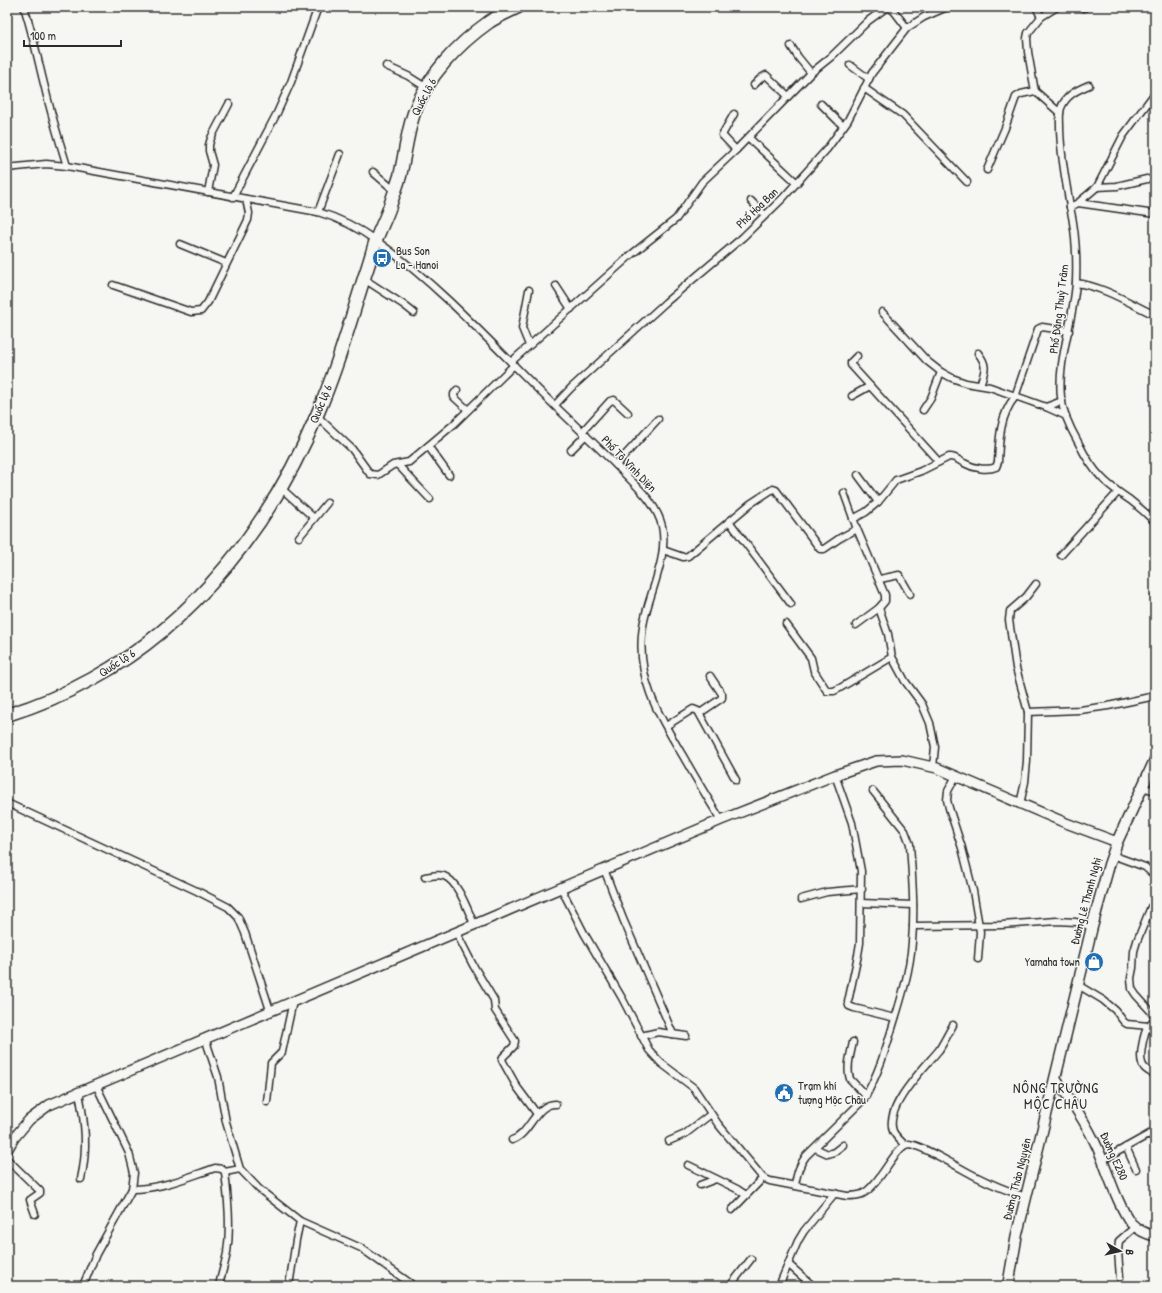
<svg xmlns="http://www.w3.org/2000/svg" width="1162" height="1293" font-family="'Patrick Hand',sans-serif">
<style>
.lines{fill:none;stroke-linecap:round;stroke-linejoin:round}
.street-casing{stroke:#2b2b2b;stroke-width:9}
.secondary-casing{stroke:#2b2b2b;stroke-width:12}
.primary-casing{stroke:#2b2b2b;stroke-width:13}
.highway-casing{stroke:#2b2b2b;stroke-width:15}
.street{stroke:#f6f6f2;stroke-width:6}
.secondary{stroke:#f6f6f2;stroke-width:9}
.primary{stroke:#f6f6f2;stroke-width:10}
.highway{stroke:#f6f6f2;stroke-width:12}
.labels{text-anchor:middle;stroke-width:3;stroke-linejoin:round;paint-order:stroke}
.street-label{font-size:12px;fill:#2b2b2b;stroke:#f6f6f2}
.poi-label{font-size:12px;fill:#2b2b2b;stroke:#f6f6f2;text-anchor:start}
.quarter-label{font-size:14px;letter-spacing:1px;fill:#2b2b2b;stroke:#f6f6f2}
</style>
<rect width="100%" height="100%" fill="#f6f6f2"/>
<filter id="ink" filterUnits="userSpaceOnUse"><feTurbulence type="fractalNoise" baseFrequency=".025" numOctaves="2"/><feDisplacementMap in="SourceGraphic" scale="8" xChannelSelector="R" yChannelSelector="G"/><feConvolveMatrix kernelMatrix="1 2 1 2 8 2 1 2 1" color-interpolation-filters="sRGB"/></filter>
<g filter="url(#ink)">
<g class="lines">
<g class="street-casing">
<g id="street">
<path d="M24,7c9,27 14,54 21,81 6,26 14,52 22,78"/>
<polyline points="1036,7 1041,17 1028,33 1027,38 1028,52 1034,86 1035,91 1060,113"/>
<polyline points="1082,7 1084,8"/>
<polyline points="1041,17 1057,7"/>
<polyline points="791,46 798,57 811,73"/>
<polyline points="850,65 869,79"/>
<polyline points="386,66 408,76 427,88"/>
<polyline points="754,85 761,78 766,75 788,96"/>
<polyline points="864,88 903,115 967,182"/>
<path d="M1155,93l-32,43 -26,51 -19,16 -8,4c6,25 7,50 6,75 -2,37 -19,79 -15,115 2,16 9,31 17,45 6,12 13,25 23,35 8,9 19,16 29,23 9,7 17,14 25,22"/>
<polyline points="821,104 843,126"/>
<polyline points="734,114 722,135 736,150"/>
<polyline points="749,138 797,183"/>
<path d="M7,168l39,-4 21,2 251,46c21,6 42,17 60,30 66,47 119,108 177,164 22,21 44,42 65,63 16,17 36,33 42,57 7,32 -14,69 -19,100 -8,51 15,88 40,130 12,21 25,43 38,64"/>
<polyline points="987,170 1005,128 1016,97 1021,94 1035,91"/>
<polyline points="373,172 395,191"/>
<polyline points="1097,187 1117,186 1147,179"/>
<polyline points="208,192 213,165 209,151 209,145 211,138 229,104"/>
<polyline points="233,197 277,113 291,82 318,7"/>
<polyline points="751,201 765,215"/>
<polyline points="1078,203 1155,214"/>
<path d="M1070,207c-4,-27 -10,-53 -10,-81 0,-6 -1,-12 1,-18 5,-13 16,-18 28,-23"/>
<polyline points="318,212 340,154"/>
<polyline points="180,244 226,263"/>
<polyline points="364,279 404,305 414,313"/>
<path d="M1076,283c29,4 53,20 79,32"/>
<polyline points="113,285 191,312 201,311 208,302 248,220 249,213 246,199"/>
<polyline points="556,286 571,309"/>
<polyline points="882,312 927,361 941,372 952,378 966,383 990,387 1046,407 1066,416"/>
<polyline points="529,345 522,328 529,290"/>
<path d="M978,353c10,13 7,17 2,32"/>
<polyline points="857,356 851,362 851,365 939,462"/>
<polyline points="511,362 632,254 676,219 702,182 736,150 811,73 831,57 868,21 883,10 887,8 891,9 894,11 907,28"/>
<polyline points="457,390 454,394 454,397 468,410"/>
<polyline points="852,396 870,386"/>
<polyline points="555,405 571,388 666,302 743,237 783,198 827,149 848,120 872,73 907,28 924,17 947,7"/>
<polyline points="1046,407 1062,401"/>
<polyline points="923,410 931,398 941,372"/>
<polyline points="317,416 352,449 370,474 378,475 393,465 409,462 454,424 514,365"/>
<polyline points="582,432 610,401 614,400 628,413"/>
<polyline points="428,446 449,475"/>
<polyline points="571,450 586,435"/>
<polyline points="398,465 430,499"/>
<polyline points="616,465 658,419"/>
<polyline points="858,475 878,502"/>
<polyline points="281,488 314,518"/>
<polyline points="844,493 857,529"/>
<path d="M853,519l13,-7 12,-10 18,-22 25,-9 28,-14c6,-1 9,3 15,6 9,5 23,8 32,4l2,-5c1,-22 2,-47 17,-65l23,-68 4,-2 27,4"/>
<polyline points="729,521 791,604"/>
<polyline points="299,537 327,503"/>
<polyline points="663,550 683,557 688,556 750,504 773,489 776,490 820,549 824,549 840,538 857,529 885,595 885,601 879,608 888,634 892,657 905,681 922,704 930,723 935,747 933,767"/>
<polyline points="1061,555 1118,492"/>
<polyline points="880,579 899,575 910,594"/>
<polyline points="1155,599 1155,597"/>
<polyline points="786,624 811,658 814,671 827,691 834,691 840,688 892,657"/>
<polyline points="856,625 879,608"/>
<polyline points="1028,712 1080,710 1108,706 1155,696"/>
<polyline points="700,713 722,698 722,694 710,676"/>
<polyline points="666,726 693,709 698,711 736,780"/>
<polyline points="835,775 852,823 861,871 860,943 858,955 848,1002 849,1006 854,1008 895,1018"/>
<polyline points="956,776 948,791 947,800 949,808 962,848 973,891 980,932 978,959"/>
<polyline points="1142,787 1155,791"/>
<polyline points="7,803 197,891 228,907 238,917 245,933 270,1010"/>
<polyline points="1020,804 1025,782 1027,761 1028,712 1016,668 1009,620 1010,611 1026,597 1036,584"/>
<polyline points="1112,855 1145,867 1155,876"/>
<polyline points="604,869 623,919 673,1034"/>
<path d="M425,877c6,-1 13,-3 19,-1 14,5 24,35 30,48"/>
<path d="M561,888l23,45 38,65 27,52 12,13 33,25 24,36 45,54 7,3 77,15c5,0 10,0 15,-2 17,-7 34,-50 47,-50 13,1 52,25 66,32 16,8 33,15 51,21"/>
<polyline points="801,899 827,892 862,889"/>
<polyline points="861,903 913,905"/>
<polyline points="1151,907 1137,941 1134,951 1133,968 1131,978 1132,989 1136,995 1155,1016"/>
<polyline points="913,926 1001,925 1057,921 1076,922 1092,927"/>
<polyline points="456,932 473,965 494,1000 495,1010 515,1041 514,1046 503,1057 502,1060 517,1087 537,1114"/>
<polyline points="1078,985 1103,1000 1115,1010 1124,1022 1127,1024 1149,1026"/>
<path d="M1155,1019c-2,2 -5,5 -7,7 -4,7 -9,29 -6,37 1,6 8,9 13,12"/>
<polyline points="641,1036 658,1032 686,1036"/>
<polyline points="205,1038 218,1077 226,1122 240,1169 259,1189 300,1221 361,1248 414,1286"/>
<path d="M853,1042c-2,11 -7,25 -3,37l16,17"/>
<path d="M79,1093c6,30 9,55 2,86"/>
<polyline points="267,1102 271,1063 282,1052 293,1001"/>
<path d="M512,1140c18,-5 23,-37 44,-36"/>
<polyline points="669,1141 685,1134 711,1114"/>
<path d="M905,1145c-4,-4 -10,-9 -12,-14 -9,-24 32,-64 46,-81 5,-8 9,-16 14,-25"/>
<polyline points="1126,1147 1136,1169"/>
<polyline points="815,1148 828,1154 834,1152 843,1145"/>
<polyline points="7,1159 40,1191 40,1193 30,1200 35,1214"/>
<polyline points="1103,1160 1155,1131"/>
<polyline points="688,1165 737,1189 746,1195"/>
<polyline points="700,1185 716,1179"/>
<path d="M795,1185c2,-11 4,-20 11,-29l58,-57c14,-24 22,-50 30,-77 8,-26 16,-52 18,-80 3,-33 0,-66 -2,-98l-5,-13 -32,-40"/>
<path d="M132,1189c29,0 56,-12 83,-21l7,1 3,3 15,-3"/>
<polyline points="732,1210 763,1178"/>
<polyline points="788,1264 813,1286"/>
<polyline points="1120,1278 1118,1251 1119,1241 1135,1227"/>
<polyline points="83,1286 96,1254 132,1189 134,1173 129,1153 96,1085"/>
<path d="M219,1286c2,-11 6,-22 8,-33 4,-27 1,-54 -2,-81"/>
<polyline points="289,1286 296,1240 300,1221"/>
<polyline points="730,1286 751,1259"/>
<polyline points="779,1286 798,1241 804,1231 835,1193"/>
</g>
</g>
<g class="secondary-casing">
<g id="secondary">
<path d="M1055,1078c16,23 32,46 43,71 10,23 19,55 33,74 7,7 14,11 24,13"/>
<polyline points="7,1150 14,1138 29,1120 49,1105 721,820 835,775 876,761 902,760 937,768 1066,823 1117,842"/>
</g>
</g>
<g class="primary-casing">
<polyline id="primary" points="1008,1286 1017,1234 1092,927 1109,865 1117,842 1155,760"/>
</g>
<g class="highway-casing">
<path id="highway" d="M7,715c29,-9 58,-21 85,-36 102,-55 181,-158 225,-264 20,-46 33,-93 48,-140 4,-11 7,-23 11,-35 4,-11 10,-22 14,-34 3,-10 7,-20 10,-30 5,-21 7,-43 14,-63 13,-37 44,-69 75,-91 9,-6 19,-10 29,-15"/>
</g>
<use href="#street" class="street"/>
<use href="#secondary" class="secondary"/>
<use href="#primary" class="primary"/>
<use href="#highway" class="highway"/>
</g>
</g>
<defs>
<g id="bus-disc" transform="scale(1)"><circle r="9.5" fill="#1f6fb2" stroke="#f6f6f2"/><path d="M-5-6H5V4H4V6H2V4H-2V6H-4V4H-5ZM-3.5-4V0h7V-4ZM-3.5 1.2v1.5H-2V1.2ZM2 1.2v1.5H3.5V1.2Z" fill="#fff"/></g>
<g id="shop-disc" transform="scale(1)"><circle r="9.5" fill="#1f6fb2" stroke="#f6f6f2"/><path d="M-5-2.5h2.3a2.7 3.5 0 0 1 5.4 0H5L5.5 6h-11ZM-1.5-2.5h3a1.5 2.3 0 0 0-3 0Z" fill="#fff"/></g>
<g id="civic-disc" transform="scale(1)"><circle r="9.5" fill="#1f6fb2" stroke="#f6f6f2"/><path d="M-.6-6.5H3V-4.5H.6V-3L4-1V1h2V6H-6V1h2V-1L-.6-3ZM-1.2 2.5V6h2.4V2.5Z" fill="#fff"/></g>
</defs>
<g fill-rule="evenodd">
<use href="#bus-disc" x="382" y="258"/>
<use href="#shop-disc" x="1094" y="962"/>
<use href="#civic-disc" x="784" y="1093"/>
</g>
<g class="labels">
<g class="street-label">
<text transform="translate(424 97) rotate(-63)" y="4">Quốc lộ 6</text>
<text transform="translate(757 208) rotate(-44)" y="4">Phố Hoa Ban</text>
<text transform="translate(1059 309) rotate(-83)" y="4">Phố Đặng Thuỳ Trâm</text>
<text transform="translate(321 404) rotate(-68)" y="4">Quốc lộ 6</text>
<text transform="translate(629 464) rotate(46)" y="4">Phố Tô Vĩnh Diện</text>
<text transform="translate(117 663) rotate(-33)" y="4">Quốc lộ 6</text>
<text transform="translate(1086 901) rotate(-75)" y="4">Đường Lê Thanh Nghị</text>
<text transform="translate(1114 1156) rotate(66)" y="4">Đường E280</text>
<text transform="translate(1017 1179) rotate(-76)" y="4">Đường Thảo Nguyên</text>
</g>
<g class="poi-label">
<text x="396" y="255">Bus Son<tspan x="396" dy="14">La - Hanoi</tspan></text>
<text x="1080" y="966" text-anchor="end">Yamaha town</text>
<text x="798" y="1090">Trạm khí<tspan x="798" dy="14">tượng Mộc Châu</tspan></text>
</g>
<g class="quarter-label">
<text x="1056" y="1093">NÔNG TRƯỜNG<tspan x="1056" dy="16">MỘC CHÂU</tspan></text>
</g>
</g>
<rect width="1162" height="1293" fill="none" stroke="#f6f6f2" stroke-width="24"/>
<rect x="12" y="12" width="1138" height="1269" fill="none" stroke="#2b2b2b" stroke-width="1.5" filter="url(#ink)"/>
<g transform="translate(1120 1251) rotate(98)" stroke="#f6f6f2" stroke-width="3" paint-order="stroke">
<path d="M0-3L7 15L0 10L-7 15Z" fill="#2b2b2b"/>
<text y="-6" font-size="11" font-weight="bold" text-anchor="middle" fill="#2b2b2b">B</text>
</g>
<path d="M24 40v6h97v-6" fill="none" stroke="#2b2b2b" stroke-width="2"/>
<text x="30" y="40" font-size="12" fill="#2b2b2b" stroke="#f6f6f2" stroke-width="3" paint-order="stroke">100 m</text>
</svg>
